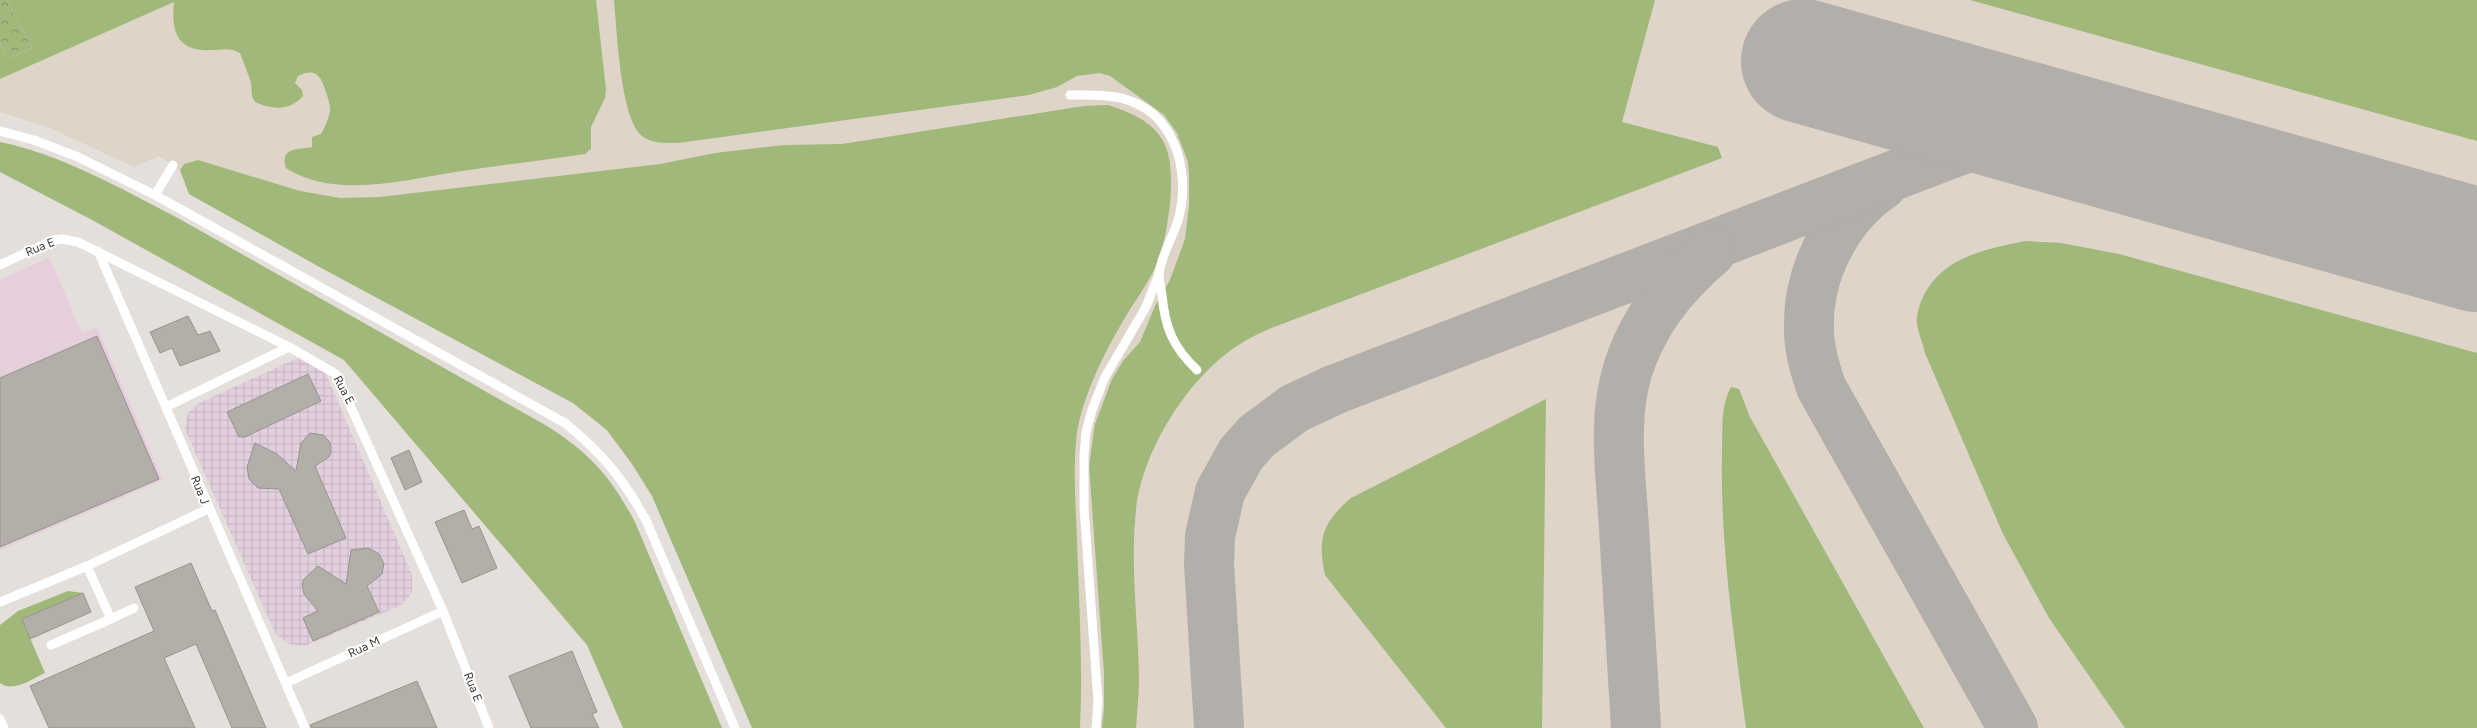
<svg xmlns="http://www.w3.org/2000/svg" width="2477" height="728" font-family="Figtree,sans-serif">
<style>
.commercial{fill:#e5cfdc}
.industrial{fill:url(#industrial-grid)}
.built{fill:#ded4c8}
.grass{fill:#a0b879}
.forest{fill:url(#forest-crowns)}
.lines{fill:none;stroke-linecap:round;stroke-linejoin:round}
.taxiway{stroke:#b2aeaa;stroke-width:50}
.runway{stroke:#b2aeaa;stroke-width:124}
.building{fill:#b2aea8;stroke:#97948e}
.lane{stroke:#fff;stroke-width:9}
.labels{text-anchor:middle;stroke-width:4;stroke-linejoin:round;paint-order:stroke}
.street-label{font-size:12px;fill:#3a3836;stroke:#fff}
</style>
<defs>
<pattern id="industrial-grid" width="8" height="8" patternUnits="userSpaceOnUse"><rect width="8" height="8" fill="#e3d0df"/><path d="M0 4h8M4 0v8" fill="none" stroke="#c4b3c0"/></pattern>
<pattern id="forest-crowns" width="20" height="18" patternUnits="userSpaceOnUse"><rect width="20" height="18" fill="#a0b879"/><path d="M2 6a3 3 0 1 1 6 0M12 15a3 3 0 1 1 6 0" fill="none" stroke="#839764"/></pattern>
</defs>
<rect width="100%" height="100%" fill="#e4dfda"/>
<polygon class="commercial" points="49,257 82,333 97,327 163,480 0,550 0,280"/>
<polygon class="industrial" points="300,357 326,374 412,575 412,593 400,606 305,646 288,644 275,633 185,429 188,413 199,403"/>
<polygon class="built" points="179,0 2477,0 2477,728 753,728 652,496 632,464 606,430 573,403 325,270 189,194 180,170 159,156 134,167 50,128 0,112 0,79"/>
<g class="grass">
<path d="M7,0h589l10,90 -1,8 -14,29v22l-6,5c-41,6 -82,11 -123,17 -55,8 -127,29 -176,-3 -7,-22 14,-18 26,-21v-10l9,-3c4,-7 8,-16 9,-23 1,-5 -2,-11 -3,-16 -5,-16 -9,-29 -29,-19l-3,7 7,7 1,6c-13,15 -30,14 -48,6l-3,-6 -1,-14 -11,-29c-10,-6 -17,-3 -28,-3 -35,2 -41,-18 -38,-48l-174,77v-36l8,15 24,-10z"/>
<path d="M614,0h1041l-33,122 96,25 4,11 -453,171c-11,5 -22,10 -32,17 -49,32 -95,105 -101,164 -6,55 2,111 3,167 0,17 -2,34 -3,51h-34l2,-19v-36l-15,-207 6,-42 17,-45 11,-18 17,-19 15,-36 15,-26 15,-41 4,-33v-31l-1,-13 -11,-29 -13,-18 -54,-39 -10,-3 -23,3 -20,11 -28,8 -351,48c-13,0 -25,1 -36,-7 -22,-18 -25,-106 -28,-136z"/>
<polygon points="1970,0 2477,0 2477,141"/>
<path d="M1108,105c57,18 67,41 62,99 -3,23 -6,45 -16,66 -8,16 -19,31 -28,46 -21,35 -47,86 -50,126 -3,33 0,66 1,99 2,62 6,125 3,187h-328l-100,-232 -20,-32 -25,-34 -34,-27 -248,-133 -136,-76 -9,-24 4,-6 14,-4 102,31 40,7 40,-1 280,-33 55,-11 69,-8 58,-1 242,-38z"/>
<path d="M0,142c60,12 122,47 176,75l371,209c44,28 63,50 88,96l87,206h-99l-36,-83 -243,-285 -250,-139 -94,-49z"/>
<path d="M2025,241l36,2 58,11 358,99v375h-352l-76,-110 -46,-84 -78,-181c-2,-10 -7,-20 -8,-30 -1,-11 5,-26 11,-35 22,-33 60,-39 97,-47z"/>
<path d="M1731,387l8,2 11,28 174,311h-178c-12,-93 -26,-181 -24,-275 1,-22 -2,-46 9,-66z"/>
<path d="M1546,399l-4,329h-96l-121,-153c-8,-37 -2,-53 26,-77z"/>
<path d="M68,591l15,2 -61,26 23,54c-13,6 -32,20 -45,10v-58l18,-14z"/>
</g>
<polygon class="forest" points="0,0 7,0 32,48 8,58 0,43"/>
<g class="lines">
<g class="taxiway">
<path d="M1882,185c-46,31 -75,89 -73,145 0,20 6,39 12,57l192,341"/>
<polyline points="1219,728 1209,564 1210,536 1220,492 1241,454 1257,436 1295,408 1336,389 1971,146 1989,141 2045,137 2225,180"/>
<path d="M1636,728c-4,-67 -8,-133 -12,-200 -3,-52 -12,-109 4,-159 15,-48 45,-85 83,-117"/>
</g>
<polyline class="runway" points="1803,61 2477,250"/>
</g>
<g class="building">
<polygon points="188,316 198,335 210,331 220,351 180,366 172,348 160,353 150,332"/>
<polygon points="97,336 159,479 0,547 0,378"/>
<polygon points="308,374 321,401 245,437 239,437 227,412"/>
<polygon points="310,433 323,435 330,442 331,452 329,457 315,466 346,538 308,554 279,489 258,488 249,479 247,467 255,443 277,454 296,471 301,443"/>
<polygon points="409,450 422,482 405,490 391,458"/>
<polygon points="464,510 472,529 479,526 497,568 462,583 435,522"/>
<polygon points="368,548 378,553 384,563 382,574 367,586 379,612 313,641 303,618 318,611 304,594 302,584 304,579 318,566 346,584 351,550"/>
<polygon points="191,563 212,611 215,610 266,728 232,728 196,644 164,658 195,728 49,728 30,686 154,631 135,587"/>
<polygon points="83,593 91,612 30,639 22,619"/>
<polygon points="572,651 597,712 592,714 599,728 531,728 509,676"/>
<polygon points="417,681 437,728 311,728 310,725"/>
</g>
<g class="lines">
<g class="lane">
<path d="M1070,95c17,0 34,-1 51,3 53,13 70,71 58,119 -5,19 -18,38 -20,57 0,7 2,15 3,21 3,33 11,52 35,75"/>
<path d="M0,131l34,9 44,17 77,38 410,228c39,32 56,53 81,97l89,208"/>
<polyline points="155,195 173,165"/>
<polyline points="98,251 305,728"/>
<polyline points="0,265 53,240 62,239 78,242 289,347 336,374 443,611 489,728"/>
<polyline points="166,407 289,347"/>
<polyline points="87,566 111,619 134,608"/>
<polyline points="0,602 87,566 208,509"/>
<polyline points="51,645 111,619"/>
<polyline points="286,683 443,611"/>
<polyline points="0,719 4,728"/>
<polyline points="1096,728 1098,701 1084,508 1084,456 1086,432 1092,410 1105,377 1146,307 1159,274"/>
</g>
</g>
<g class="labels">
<g class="street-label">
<text transform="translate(40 247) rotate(-22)" y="4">Rua E</text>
<text transform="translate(344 390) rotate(62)" y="4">Rua E</text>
<text transform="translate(200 490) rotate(68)" y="4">Rua J</text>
<text transform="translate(364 647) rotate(-25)" y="4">Rua M</text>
<text transform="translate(473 687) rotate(69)" y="4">Rua E</text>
</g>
</g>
</svg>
